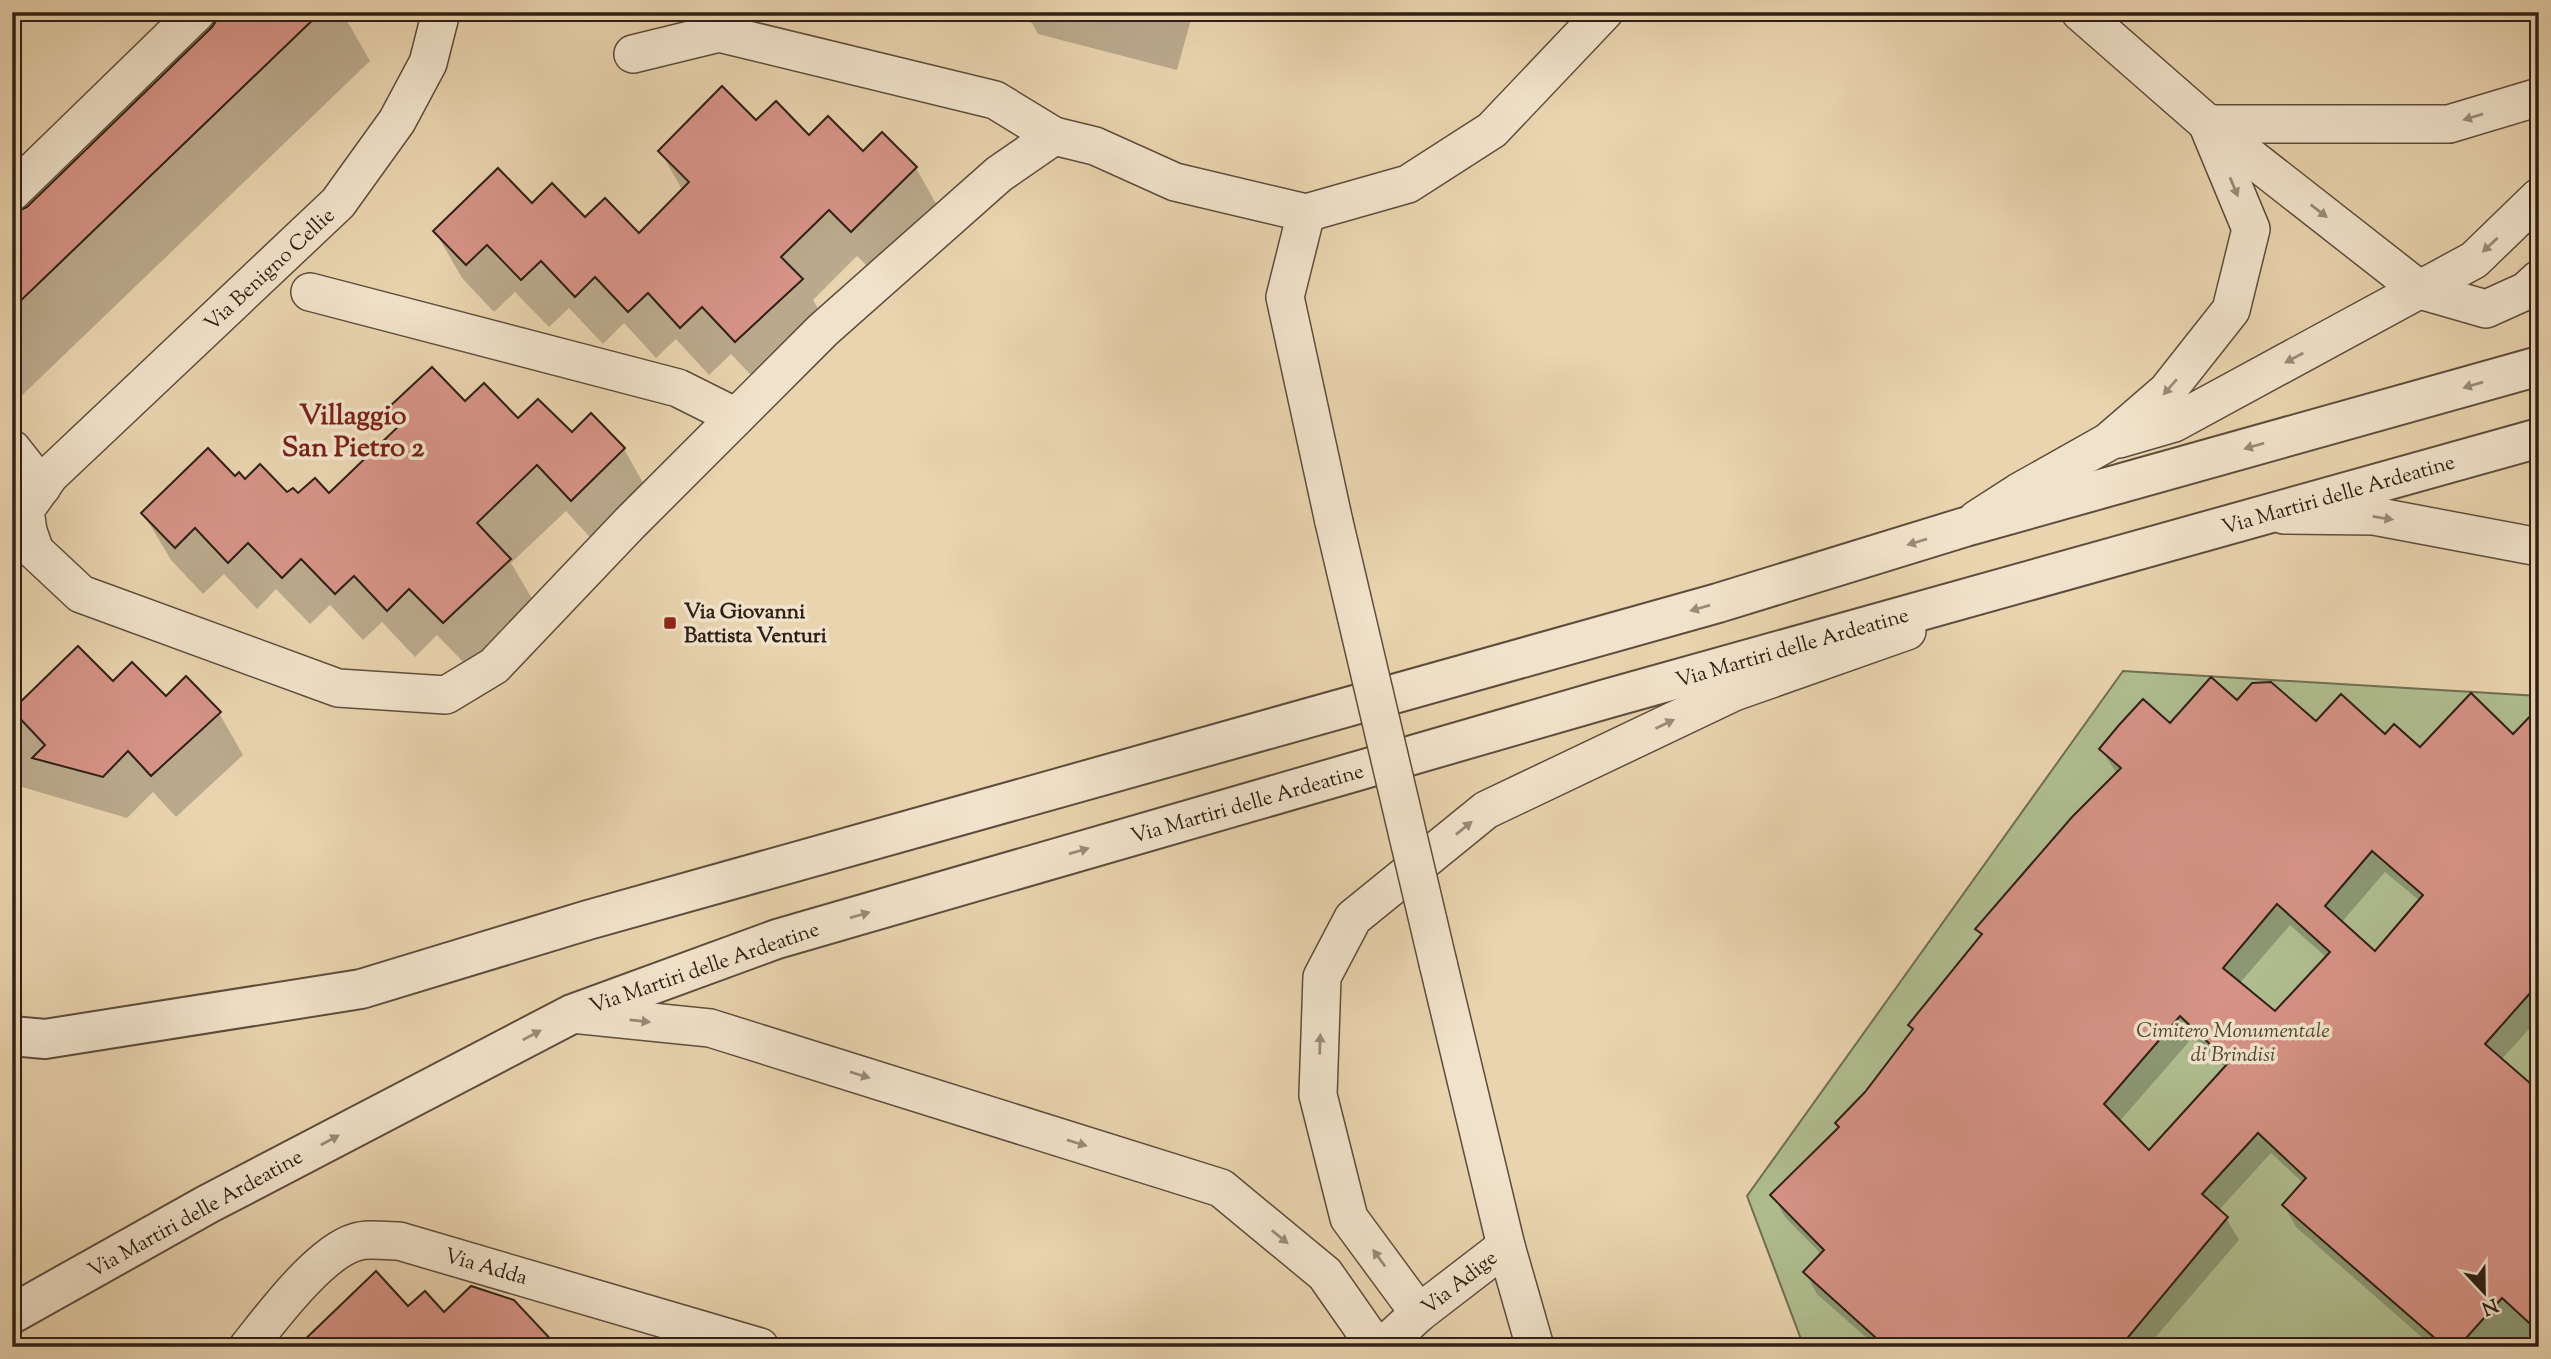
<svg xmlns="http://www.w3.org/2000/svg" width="2551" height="1359" font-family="'Sorts Mill Goudy',serif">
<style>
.green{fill:#b0be90;stroke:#706f52;stroke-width:2}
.shadow{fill:#0003;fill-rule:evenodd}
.building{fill:#d69386;stroke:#2f2015;stroke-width:2;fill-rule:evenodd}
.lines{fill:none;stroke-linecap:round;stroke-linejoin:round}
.minor-casing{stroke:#5e4d3c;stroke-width:40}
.tertiary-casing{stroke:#5e4d3c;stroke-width:42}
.minor{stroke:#f1e3cb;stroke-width:37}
.tertiary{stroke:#f1e3cb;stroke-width:38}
.minor-bridge-casing{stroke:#5e4d3c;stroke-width:40;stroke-linecap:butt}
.minor-bridge{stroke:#f1e3cb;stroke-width:37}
.oneway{fill:#9a8b79}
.poi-dot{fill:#8f2418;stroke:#f1e3cb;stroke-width:2.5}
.labels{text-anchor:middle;stroke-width:7;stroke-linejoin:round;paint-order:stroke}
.street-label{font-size:21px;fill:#2f2015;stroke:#f1e3cb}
.poi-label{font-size:21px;font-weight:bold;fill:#2f2015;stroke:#f1e3cb;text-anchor:start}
.park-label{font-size:21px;font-style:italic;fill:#4f4834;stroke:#f1e3cb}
.district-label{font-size:28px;font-weight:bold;fill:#7a1f14;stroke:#f1e3cb}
</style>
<rect width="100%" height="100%" fill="#e9d4af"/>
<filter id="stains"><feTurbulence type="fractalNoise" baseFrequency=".00286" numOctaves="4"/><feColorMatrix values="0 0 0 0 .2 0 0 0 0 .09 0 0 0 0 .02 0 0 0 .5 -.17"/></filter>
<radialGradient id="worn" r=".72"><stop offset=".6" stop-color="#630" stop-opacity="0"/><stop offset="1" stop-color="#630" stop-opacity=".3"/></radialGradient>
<polygon class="green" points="2123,671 2539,696 2539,1347 1804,1347 1747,1196"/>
<g class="shadow">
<polygon points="226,12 342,12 370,61 12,405 12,217 28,209"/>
<polygon points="992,12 1193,12 1177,70 1038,34 1032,23"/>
<polygon points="756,123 916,168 943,216 879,278 857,256 813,300 829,327 763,388 731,354 709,375 676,339 656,358 624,323 603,344 569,308 549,327 515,292 494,312 462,278 435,231 532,205 639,235 683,191 660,151"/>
<polygon points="465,404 624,449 651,497 599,547 566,511 511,563 537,607 471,670 437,635 415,657 382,622 363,640 330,605 310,624 276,589 257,609 224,574 203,594 171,560 143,513 245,482 287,494 329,496 402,426 391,408"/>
<polygon points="78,648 113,683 219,713 243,755 176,817 153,792 127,818 12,784 12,713"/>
<path d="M2237,702l148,35 35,12 93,-12 26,-26v307l-38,42 38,34v253h-106l-137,-120 -12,-22 19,-22 -32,-30 -53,58 8,7 13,22 -92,107h-270l-60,-53 -12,-22 17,-17 -37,-38 -12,-21 67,-67 74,-99 -3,-5 71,-88 -4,-8 139,-155 -16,-25zM2385,872l35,29 -45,52 -34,-30zM2290,925l37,33 -52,56 -36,-30zM2193,1037l33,31 -76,85 -31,-31z"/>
<polygon points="589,1340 596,1347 582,1347"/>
</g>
<g class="building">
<polygon points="222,12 321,12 12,309 12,214 27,207 212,27"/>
<polygon points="722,86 756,120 776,101 809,135 828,116 863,151 882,132 917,167 851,232 829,210 781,257 803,279 735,342 702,307 680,328 648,293 628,312 595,277 575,297 541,261 521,280 487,245 466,265 433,231 498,168 532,203 552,183 585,217 605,198 639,233 689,182 658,151"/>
<polygon points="432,367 465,401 484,383 518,418 538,399 572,432 591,413 625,448 571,501 537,465 477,523 511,559 443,623 409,589 387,611 354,576 335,594 301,559 282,578 248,543 228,563 195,528 175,548 141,513 208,448 235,476 239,472 245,479 260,464 287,492 293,488 298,493 315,478 329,493 403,422 389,407"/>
<polygon points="78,646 113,681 132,662 166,696 186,676 221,712 151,776 128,751 103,777 32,758 45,745 12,710"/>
<path d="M2211,677l26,23 15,-17 19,-1 45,39 25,-27 44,40 9,-10 26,23 51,-54 42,41 26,-27v276l-54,61 54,47v241l-37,-34 -44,49h-13l-163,-142 24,-27 -48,-45 -56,61 26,23 -108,130h-234l-83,-75 21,-22 -54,-55 69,-68 -4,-4 30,-31 48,-63 -5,-4 74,-91 -7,-5 97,-112 49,-49 -22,-19 20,-24 24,-26 27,24zM2372,851l51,44 -48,56 -50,-45zM2277,904l53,48 -55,59 -52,-43zM2180,1016l49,46 -80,88 -45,-46z"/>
<polygon points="376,1271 408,1306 425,1291 444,1312 471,1286 514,1300 558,1347 297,1347"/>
</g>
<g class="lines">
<g class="minor-casing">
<g id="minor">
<polyline points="441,12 428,63 397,121 338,203 50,475 25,510 28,531 35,551 81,594 338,688 446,695 494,666 630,523 823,330 999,174 1054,136"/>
<polyline points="2080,12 2208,124 2420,290 2486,309 2526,291 2539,279"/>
<polyline points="633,54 719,33 995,100 1054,136 1095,146 1175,182 1306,213 1408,184 1492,130 1604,12"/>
<polyline points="2208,124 2449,124 2539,97"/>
<polyline points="12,192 197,12"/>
<polyline points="1306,213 1285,297 1334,522"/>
<polyline points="310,292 678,388 736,417"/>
<polyline points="2119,439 2174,423 2474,260 2539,197"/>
<polyline points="12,449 42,487"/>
<polyline points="2284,515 2374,516 2539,547"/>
<polyline points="1977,519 2019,492 2108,442 2167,391 2231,310 2251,229 2209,128"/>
<polyline points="1438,963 1506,1246 1535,1347"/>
<polyline points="572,1014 710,1028 1221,1188 1325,1274 1376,1347"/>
<polyline points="1419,1313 1349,1218 1318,1095 1322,977 1353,918 1486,810 1734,692 1907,631"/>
<path d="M248,1347c23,-29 72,-95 108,-105 12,-4 30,-1 43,-1l361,106"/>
<polyline points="1382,1347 1419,1313 1506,1246"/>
</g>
</g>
<g class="tertiary-casing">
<g id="tertiary">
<polyline points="12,1036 45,1039 361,989 588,920 1718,603 1965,527 2539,366"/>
<polyline points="12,1314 208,1204 572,1014 777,939 1606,699 2539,438"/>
</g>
</g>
<use href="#minor" class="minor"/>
<use href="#tertiary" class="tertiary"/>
<g class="minor-bridge-casing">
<polyline id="minor-bridge" points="1334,522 1438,963"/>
</g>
<use href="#minor-bridge" class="minor-bridge"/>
</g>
<defs><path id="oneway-solid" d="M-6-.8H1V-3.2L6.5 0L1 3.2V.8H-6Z" transform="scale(1.75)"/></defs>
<g class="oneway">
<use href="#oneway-solid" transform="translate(2473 117) rotate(163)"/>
<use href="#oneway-solid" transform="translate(2234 187) rotate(67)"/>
<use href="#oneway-solid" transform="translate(2319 211) rotate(38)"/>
<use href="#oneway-solid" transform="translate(2490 245) rotate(137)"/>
<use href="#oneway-solid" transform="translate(2294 358) rotate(152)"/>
<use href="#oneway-solid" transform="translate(2473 385) rotate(164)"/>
<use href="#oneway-solid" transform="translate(2170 387) rotate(131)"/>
<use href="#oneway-solid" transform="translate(2254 446) rotate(164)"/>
<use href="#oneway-solid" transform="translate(2383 518) rotate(9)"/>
<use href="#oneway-solid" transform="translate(1917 542) rotate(163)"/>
<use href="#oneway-solid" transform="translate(1700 608) rotate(164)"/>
<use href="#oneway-solid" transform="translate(1665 724) rotate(-26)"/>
<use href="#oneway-solid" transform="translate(1464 828) rotate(-39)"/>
<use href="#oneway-solid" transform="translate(1079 851) rotate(-16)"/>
<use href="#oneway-solid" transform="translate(860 915) rotate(-16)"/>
<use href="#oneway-solid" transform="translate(640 1021) rotate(6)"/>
<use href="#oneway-solid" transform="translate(532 1035) rotate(-28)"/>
<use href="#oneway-solid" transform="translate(1320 1044) rotate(-88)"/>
<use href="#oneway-solid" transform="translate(860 1075) rotate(17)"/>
<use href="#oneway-solid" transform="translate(330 1140) rotate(-28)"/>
<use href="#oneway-solid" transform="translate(1077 1143) rotate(17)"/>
<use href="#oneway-solid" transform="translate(1280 1237) rotate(39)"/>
<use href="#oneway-solid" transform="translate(1379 1258) rotate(-126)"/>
</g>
<rect class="poi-dot" x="663" y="616" width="14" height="14" rx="3.5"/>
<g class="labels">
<g class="street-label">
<text transform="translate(269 269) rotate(-43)" y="7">Via Benigno Cellie</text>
<text transform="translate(2338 494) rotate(-16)" y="7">Via Martiri delle Ardeatine</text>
<text transform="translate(1792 647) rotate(-16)" y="7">Via Martiri delle Ardeatine</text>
<text transform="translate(1247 803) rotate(-16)" y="7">Via Martiri delle Ardeatine</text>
<text transform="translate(704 967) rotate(-19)" y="7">Via Martiri delle Ardeatine</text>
<text transform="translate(195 1213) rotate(-29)" y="7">Via Martiri delle Ardeatine</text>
<text transform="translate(486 1266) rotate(16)" y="7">Via Adda</text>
<text transform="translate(1459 1282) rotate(-38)" y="7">Via Adige</text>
</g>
<g class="poi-label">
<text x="684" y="618">Via Giovanni<tspan x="684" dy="24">Battista Venturi</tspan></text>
</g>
<g class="park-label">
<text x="2233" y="1037">Cimitero Monumentale<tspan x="2233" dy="24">di Brindisi</tspan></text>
</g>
<g class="district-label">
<text x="353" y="424">Villaggio<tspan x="353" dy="32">San Pietro 2</tspan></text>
</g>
</g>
<rect width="2551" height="1359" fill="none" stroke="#e9d4af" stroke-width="42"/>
<rect x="14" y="14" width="2523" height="1331" fill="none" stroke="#2f2015" stroke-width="3.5"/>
<rect x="21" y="21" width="2509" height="1317" fill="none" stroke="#2f2015" stroke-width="2"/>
<g transform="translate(2484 1292) rotate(158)" stroke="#f1e3cb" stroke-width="5" paint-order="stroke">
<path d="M0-5L12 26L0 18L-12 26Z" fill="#2f2015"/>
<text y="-10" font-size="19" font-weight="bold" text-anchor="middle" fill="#2f2015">N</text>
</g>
<rect width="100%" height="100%" filter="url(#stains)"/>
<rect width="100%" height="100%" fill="url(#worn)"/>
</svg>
